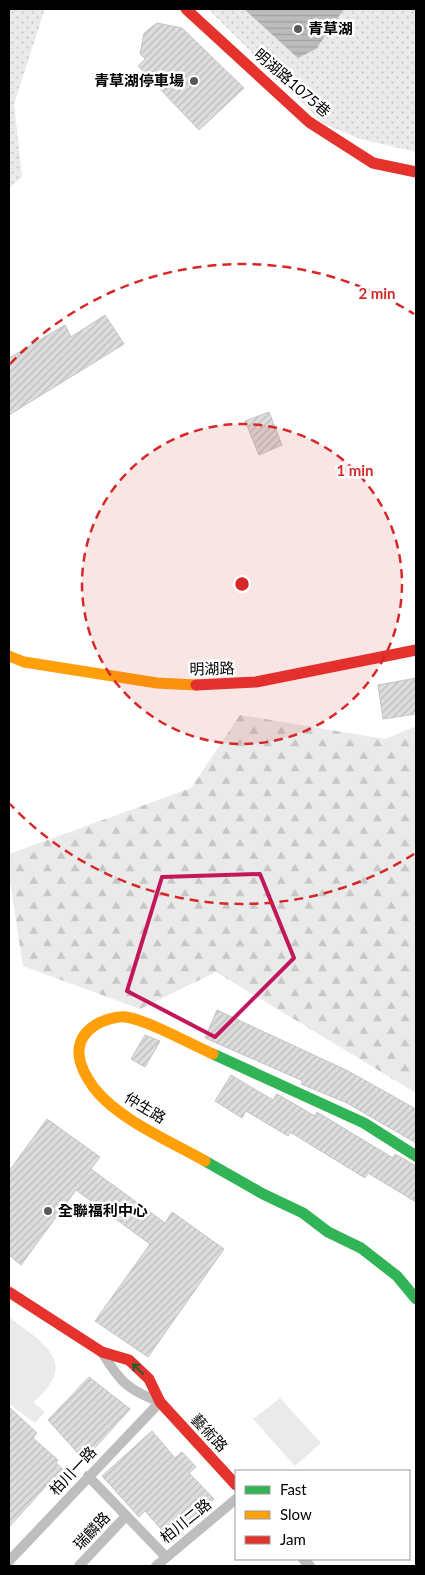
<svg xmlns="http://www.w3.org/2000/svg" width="425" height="1575" font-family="Lato,'Noto Sans TC',sans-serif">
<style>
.grass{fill:url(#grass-dots)}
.forest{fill:url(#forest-firs)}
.pitch{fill:#eaeaea}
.water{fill:url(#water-rules)}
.building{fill:url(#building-hatch);stroke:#c5c5c5}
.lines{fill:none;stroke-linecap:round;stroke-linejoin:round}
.street{stroke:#bebebe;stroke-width:10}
.fast{stroke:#30b455;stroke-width:11}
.slow{stroke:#ff9f0a;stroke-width:11}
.jam{stroke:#e5322d;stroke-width:11}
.oneway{stroke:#1a632f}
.marked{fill:none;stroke:#c2185b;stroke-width:4;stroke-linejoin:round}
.ring{fill:none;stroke:#d62828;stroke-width:2.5;stroke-dasharray:9 6}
.poi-dot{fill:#595959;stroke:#fff;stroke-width:2}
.labels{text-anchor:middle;stroke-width:5;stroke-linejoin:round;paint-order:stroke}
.poi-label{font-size:15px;font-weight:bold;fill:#000;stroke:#fff;text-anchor:start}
.street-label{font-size:15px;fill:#000;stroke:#fff}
.centre{fill:#d62828;stroke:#fff;stroke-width:2.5}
.ring-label{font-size:15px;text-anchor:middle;font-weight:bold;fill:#d62828;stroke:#fff;stroke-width:5;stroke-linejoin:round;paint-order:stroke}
</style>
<defs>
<pattern id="grass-dots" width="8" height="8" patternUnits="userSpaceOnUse" patternTransform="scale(1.25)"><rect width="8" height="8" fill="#eaeaea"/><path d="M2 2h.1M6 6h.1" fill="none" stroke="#c7c7c7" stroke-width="1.8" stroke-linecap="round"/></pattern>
<pattern id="forest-firs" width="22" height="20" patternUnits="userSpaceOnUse" patternTransform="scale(1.25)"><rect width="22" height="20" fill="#eaeaea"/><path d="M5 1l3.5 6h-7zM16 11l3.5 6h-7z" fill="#c7c7c7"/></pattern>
<pattern id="water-rules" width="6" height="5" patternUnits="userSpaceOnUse" patternTransform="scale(1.25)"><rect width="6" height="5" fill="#bcbcbc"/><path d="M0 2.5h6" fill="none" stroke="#a0a0a0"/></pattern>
<pattern id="building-hatch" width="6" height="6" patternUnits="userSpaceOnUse" patternTransform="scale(1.25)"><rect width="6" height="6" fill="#ddd"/><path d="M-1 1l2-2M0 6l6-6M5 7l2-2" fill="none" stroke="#bcbcbc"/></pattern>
</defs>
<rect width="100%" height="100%" fill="#fff"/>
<g class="grass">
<polygon points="9,9 45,9 14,104 22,177 9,188"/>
<polygon points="208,9 416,9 416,152 360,139 324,124"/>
</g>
<polygon class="forest" points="240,715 385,739 416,726 416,1093 216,972 140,1009 23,966 9,875 9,854 191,788"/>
<g class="pitch">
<path d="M9,1317c34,26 72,46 24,85l12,10 -10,11 -26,-19z"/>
<polygon points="280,1398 321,1443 295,1466 253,1419"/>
</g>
<polygon class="water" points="244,9 344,9 316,49 298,58"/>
<g class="building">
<polygon points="157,23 182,28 244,88 199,130 138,66 145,59 140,54 144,33"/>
<polygon points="105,315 124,344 9,415 9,358 65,325 71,337"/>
<polygon points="269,412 282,445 259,455 245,421"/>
<polygon points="416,678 416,714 383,719 378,685"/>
<polygon points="217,1010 348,1071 416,1109 416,1143 347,1103 301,1084 303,1081 205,1038"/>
<polygon points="145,1035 160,1041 145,1067 131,1059"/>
<polygon points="231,1075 273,1100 277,1094 315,1116 317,1112 393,1158 395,1154 416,1166 416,1202 368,1173 365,1178 290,1132 288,1136 246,1111 242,1118 215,1101"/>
<polygon points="47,1119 100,1157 91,1169 165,1223 172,1212 224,1249 148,1357 95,1321 150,1244 76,1190 21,1265 9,1255 9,1171"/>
<polygon points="89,1377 130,1409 84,1460 48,1420"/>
<polygon points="9,1407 37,1433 33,1438 58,1460 56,1463 68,1474 54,1489 48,1484 9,1527"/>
<polygon points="152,1431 175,1458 182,1452 196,1467 189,1473 214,1499 169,1538 145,1511 139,1517 102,1476"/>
</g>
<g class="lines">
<g class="street">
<polyline points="88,1476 166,1557"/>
<polyline points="303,1559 310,1566"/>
<path d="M9,1561l151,-159c-32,-12 -40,-20 -58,-50"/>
<polyline points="79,1566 126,1516"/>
<polyline points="156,1566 236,1499"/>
</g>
<g class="fast">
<polyline points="213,1054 364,1123 416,1156"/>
<polyline points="205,1161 263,1194 303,1213 328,1232 361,1248 397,1276 416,1299"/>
</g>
<g class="slow">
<polyline points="9,656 24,662 157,683 196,685"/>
<path d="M205,1161c-35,-20 -86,-41 -111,-73 -16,-22 -25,-47 3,-64 7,-4 20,-8 29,-7 24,4 64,27 87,37"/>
</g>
<g class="jam">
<polyline points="186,9 309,122 373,163 416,172"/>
<polyline points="196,685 256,682 416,650"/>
<polyline points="9,1292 102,1352 129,1360 149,1379 160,1402 236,1485"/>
</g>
</g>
<defs><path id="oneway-shaft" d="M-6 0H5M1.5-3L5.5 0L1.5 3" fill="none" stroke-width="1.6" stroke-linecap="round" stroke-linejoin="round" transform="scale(1.25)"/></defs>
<use class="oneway" href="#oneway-shaft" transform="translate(138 1369) rotate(-137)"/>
<path class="marked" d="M260,874l34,84 -79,79 -88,-46 35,-114z"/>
<circle cx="242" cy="584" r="160" fill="#d62828" fill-opacity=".12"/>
<g class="ring">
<circle cx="242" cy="584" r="160"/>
<path d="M414 854A320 320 0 0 1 10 804M10 364A320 320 0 0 1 414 314"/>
</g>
<g class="poi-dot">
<circle cx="298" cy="29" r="5"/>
<circle cx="194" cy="81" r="5"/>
<circle cx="48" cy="1211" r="5"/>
</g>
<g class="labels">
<g class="poi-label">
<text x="308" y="34">青草湖</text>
<text x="184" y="86" text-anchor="end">青草湖停車場</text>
<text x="58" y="1216">全聯福利中心</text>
</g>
<g class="street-label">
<text transform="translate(292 83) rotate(41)" y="5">明湖路1075巷</text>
<text transform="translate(212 669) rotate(-1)" y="5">明湖路</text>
<text transform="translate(145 1108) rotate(31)" y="5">仲生路</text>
<text transform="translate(209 1433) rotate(47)" y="5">藝術路</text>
<text transform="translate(73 1471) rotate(-47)" y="5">柏川一路</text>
<text transform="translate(186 1521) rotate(-39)" y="5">柏川二路</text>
<text transform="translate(92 1531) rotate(-47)" y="5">瑞麟路</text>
</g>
</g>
<circle cx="242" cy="584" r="8" class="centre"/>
<g class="ring-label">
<text x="377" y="299">2 min</text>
<text x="355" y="476">1 min</text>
</g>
<rect width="425" height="1575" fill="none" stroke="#000000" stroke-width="20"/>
<rect x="235" y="1470" width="175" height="90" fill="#ffffff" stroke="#999999"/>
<rect x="245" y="1486" width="25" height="8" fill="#30b455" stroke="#999999"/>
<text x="280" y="1495" font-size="15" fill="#000000">Fast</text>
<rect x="245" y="1511" width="25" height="8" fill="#ff9f0a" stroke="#999999"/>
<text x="280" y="1520" font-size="15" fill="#000000">Slow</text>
<rect x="245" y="1536" width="25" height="8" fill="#e5322d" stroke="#999999"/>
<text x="280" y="1545" font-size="15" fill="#000000">Jam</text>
</svg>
